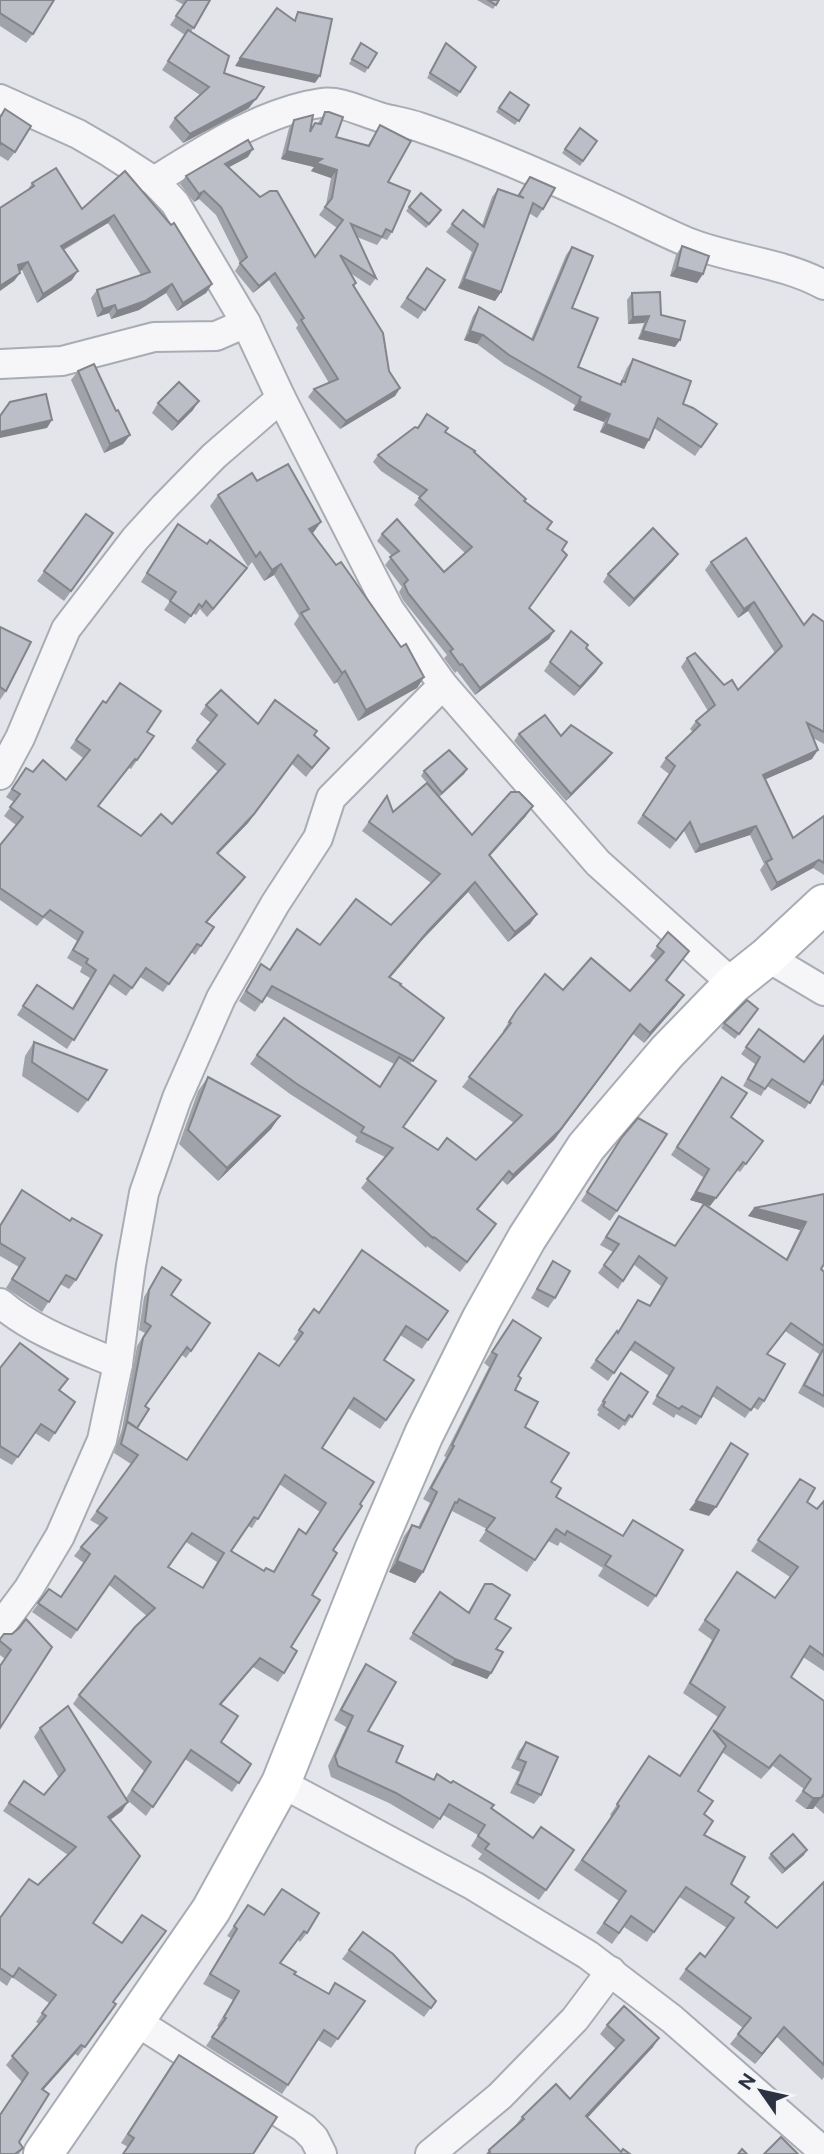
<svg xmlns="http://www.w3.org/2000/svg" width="824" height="2154" font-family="'Public Sans',sans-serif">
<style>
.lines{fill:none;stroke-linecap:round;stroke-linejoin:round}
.street-casing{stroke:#a8acb4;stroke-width:32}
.secondary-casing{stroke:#a8acb4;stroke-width:42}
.street{stroke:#f6f6f9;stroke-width:28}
.secondary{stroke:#fff;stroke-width:38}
.wall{fill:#a1a3aa;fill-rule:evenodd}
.shaded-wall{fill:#83858b}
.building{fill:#bbbec6;stroke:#83858b;stroke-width:2;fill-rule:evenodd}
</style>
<rect width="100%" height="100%" fill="#e3e5ea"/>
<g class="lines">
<g class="street-casing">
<g id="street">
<polyline points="0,99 78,134 109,152 154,181 175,203 246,323 281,398 389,609 443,685 598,863 733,984"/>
<path d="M154,181c48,-30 110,-70 167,-78 21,-3 42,10 62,15 12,3 24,5 36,9 65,22 129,50 191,79 26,12 51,25 77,36 45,18 95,20 137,43"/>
<polyline points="0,364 62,361 154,337 216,336 246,323"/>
<polyline points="0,775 20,738 66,629 135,539 165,506 214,456 281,398"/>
<polyline points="767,957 824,991"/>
<path d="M0,1303c34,29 78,44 118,61"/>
<polyline points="0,1627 29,1588 60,1536 102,1440 118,1364 131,1265 144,1193 177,1098 221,998 275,904 318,838 331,798 443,685"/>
<polyline points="281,1783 474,1886 588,1955 672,2019 824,2152"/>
<polyline points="134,2020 304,2128 314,2138 322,2154"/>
<polyline points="430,2154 500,2096 575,2019 611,1971"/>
</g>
</g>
<g class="secondary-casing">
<polyline id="secondary" points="43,2154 211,1910 281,1783 374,1550 424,1434 482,1318 527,1238 586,1147 667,1052 733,984 767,957 824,904"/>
</g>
<use href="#street" class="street"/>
<use href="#secondary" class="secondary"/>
</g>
<g class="wall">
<polygon points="0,0 33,34 26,43 0,26"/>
<polygon points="175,0 210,0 191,32 249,108 183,143 169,127 175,118 200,95 162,70 185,35 170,25 184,5"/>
<polygon points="477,0 499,0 493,9"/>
<polygon points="446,43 476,67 457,97 427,78"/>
<polygon points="358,48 368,68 365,73 349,64"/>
<polygon points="510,92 529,105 515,125 496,112"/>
<polygon points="325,112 336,137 368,145 380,125 388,182 392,232 387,240 382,238 377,245 357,237 376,278 370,286 350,273 356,283 354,287 389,371 400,388 395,396 340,429 308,397 314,389 329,383 296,328 298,325 269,280 253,293 235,271 240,263 216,215 199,199 194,202 180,184 186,176 248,157 229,167 315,257 337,228 319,215 326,205 331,178 311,171 314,167 281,159 289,128 294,120 310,130 315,123 318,123"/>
<polygon points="0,116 15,152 8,161 0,156"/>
<polygon points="580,128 597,141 580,166 562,153"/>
<polygon points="125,171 212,284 206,293 177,311 166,293 139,310 111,319 109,313 97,317 91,298 97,290 141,275 108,223 64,250 72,280 37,303 22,270 20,271 20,273 14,281 27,191 32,183 82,209"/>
<polygon points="530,177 543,209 537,218 529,213 501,292 495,301 458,288 472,252 446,232 463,210 482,225 492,197 498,189 518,196"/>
<polygon points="409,207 438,215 426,228 406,211"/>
<polygon points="682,246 703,274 697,283 670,276 676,255"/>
<polygon points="572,247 572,308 578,367 620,384 627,368 633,359 683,404 717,424 695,456 654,428 644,449 600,432 604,422 573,410 575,405 504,364 477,344 464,340 473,316 479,307 531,339 566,255"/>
<polygon points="427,268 445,280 418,319 400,307"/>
<polygon points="632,293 661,315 675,347 638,339 644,323 628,324 627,300"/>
<polygon points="78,371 116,411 130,435 123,444 104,453 71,380"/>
<polygon points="158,403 193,410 172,431 152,413"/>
<polygon points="417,428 445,432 474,452 524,502 547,529 562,550 529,608 554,631 549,639 475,695 457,671 455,673 444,658 447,655 403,600 399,592 402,587 385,565 392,556 377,541 382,534 444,572 465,553 414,505 420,497 381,471 373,462 378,455"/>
<polygon points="257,481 321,522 312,534 336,565 401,647 424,677 417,688 358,721 337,682 334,684 294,624 299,616 274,575 264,581 252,562 248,567 210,506 218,495"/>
<polygon points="86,514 113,533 64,601 37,581"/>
<polygon points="172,532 207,544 247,568 207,617 200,609 196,615 193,613 185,624 164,610 170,601 141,582"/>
<polygon points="678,554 673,561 629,607 603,582 608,574"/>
<polygon points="711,562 804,625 824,622 824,744 813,738 812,759 766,779 793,838 824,816 824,875 813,868 771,891 760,870 764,864 750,835 695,853 684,831 670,849 637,823 669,774 660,767 666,758 693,732 690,729 696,721 708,711 681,667 687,658 724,685 738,690 775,653 748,611 738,618 705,570"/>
<polygon points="0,627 6,691 0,700"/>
<polygon points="571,631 586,648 602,663 596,672 574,696 544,671"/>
<polygon points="103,701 154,736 131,769 129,768 99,806 141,836 172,824 218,772 191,748 211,723 200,714 206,705 258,724 314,735 329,748 306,777 292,764 248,823 218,854 239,885 207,922 214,927 195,955 191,952 163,992 140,977 126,996 109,984 67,1049 17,1015 37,985 72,1008 90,978 80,972 82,967 67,958 77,941 44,918 37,926 0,900 0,845 16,825 4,816 14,802 6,797 26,768 33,772 66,780 83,758 70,748"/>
<polygon points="519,734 607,760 566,801 514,741"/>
<polygon points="467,769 464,774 439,797 472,835 526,816 490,856 537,914 530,924 508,942 468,892 422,940 390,978 444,1018 410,1064 403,1127 438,1150 476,1160 514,1123 462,1087 504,1032 503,1031 516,1011 563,990 630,991 656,961 650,956 668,932 682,961 667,981 677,1005 644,1043 633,1034 554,1140 507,1185 502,1180 478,1210 489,1234 460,1272 427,1246 426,1248 361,1188 385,1157 355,1142 357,1137 290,1094 250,1064 284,1018 380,1087 394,1064 266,996 255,1012 239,1001 261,964 270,970 320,945 391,925 431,883 362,831 387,796 393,812 427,783 421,776 424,771"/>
<polygon points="758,1009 735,1039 721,1028 724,1023"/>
<polygon points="759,1029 804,1062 824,1036 824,1086 821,1084 805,1109 767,1086 761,1096 743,1086 755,1064 741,1054"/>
<polygon points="34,1042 88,1100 78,1113 22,1076 25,1056"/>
<polygon points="208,1077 280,1116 271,1129 218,1181 179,1144 198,1091"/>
<polygon points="716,1085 731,1117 763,1141 740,1172 737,1170 710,1206 704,1204 786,1259 800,1230 748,1216 754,1208 824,1194 821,1269 824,1272 824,1408 798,1393 819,1354 785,1331 767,1354 764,1401 758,1410 753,1407 745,1418 712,1396 701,1417 696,1425 676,1414 674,1418 652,1404 669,1376 630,1350 608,1381 590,1368 617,1331 618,1332 638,1300 649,1306 661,1286 633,1264 618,1289 598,1273 613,1252 600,1245 619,1216 675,1246 704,1204 690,1200 703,1177 671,1155"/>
<polygon points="616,1146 617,1211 610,1221 581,1201"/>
<polygon points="22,1190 76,1280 69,1289 60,1284 42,1312 6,1288 19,1267 0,1256 0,1225"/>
<polygon points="553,1261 555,1298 548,1308 531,1298"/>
<path d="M162,1267l9,28 39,28 -24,35 -4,-3 -36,51 -9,22 50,32 92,-94 18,-24 -4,-3 21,-30 5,4 129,-2 -26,38 -22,-14 -16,25 30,20 -34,49 -32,-21 -26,40 38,56 -27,46 -21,45 -21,52 -7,26 -6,9 -25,-15 -32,38v37l30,22 -19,28 -47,-33 -39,57 -20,-17 -4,12 -12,9 -17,103 20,79 3,2 -38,52 -3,-2 -32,36 -24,52 4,6 -4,6h-19l22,-72 -16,-17 33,-41 -3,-2 13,-19 -37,-26 -5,9 -7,-5v-63l38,-33 30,-30 -65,-44 21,-30 20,14 15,-17 -25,-41 6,-9 86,70 18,-27 -71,-67 6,-9 68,-79 -38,-31 -38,54 -39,-27 17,-23 12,8 23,-34 -10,-7 7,-9 19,-21 -10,-6 41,-56 -17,-11 8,-24 15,-83 8,-13 -6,-3 5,-33zM279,1484l41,28 -14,21 -7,-4 -26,43 -9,-1 -33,-20 17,-25 4,2zM186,1542l31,20 -15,26 -33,-21z"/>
<polygon points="505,1331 518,1376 515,1390 525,1427 551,1482 556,1497 623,1536 633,1520 656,1596 648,1607 598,1576 603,1568 560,1542 558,1546 548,1541 527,1572 479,1541 487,1529 452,1511 423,1572 415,1583 389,1572 404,1536 412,1525 418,1527 430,1503 423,1499 446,1457 444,1456 489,1367 484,1363"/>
<polygon points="0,1368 60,1391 55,1433 49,1442 35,1433 12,1465 0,1458"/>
<polygon points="621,1373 648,1392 625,1426 623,1425 619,1430 597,1415 599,1412 597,1410"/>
<polygon points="800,1479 807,1502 817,1509 824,1501 824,1671 803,1657 791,1677 824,1701 824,1814 815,1806 813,1809 806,1809 795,1801 804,1789 773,1766 761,1779 722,1752 698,1791 704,1814 704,1835 731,1884 745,1902 777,1928 824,1882 824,2077 822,2080 777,2037 755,2064 730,2044 743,2028 679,1979 686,1969 705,1957 727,1928 679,1897 647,1942 624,1927 612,1944 596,1933 619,1901 574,1870 612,1816 610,1815 649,1756 679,1776 718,1717 683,1693 712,1640 698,1630 737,1572 775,1598 790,1577 751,1551"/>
<polygon points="485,1584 495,1619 496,1649 491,1673 487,1679 451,1665 409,1639 440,1592 468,1612"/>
<polygon points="19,1628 0,1728 5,1659 0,1655 0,1639 12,1634"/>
<polygon points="366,1664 368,1731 396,1762 491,1808 533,1838 574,1850 539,1900 478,1859 482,1854 471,1846 478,1835 443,1815 433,1829 389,1803 331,1777 328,1766 346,1727 334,1720 359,1674"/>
<polygon points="526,1742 541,1795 534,1804 510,1793 520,1772 511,1768 519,1751"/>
<polygon points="771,1854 804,1855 782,1874 768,1858"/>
<polygon points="282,1889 307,1933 300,1942 298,1940 281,1963 294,1974 328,1994 335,1983 365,2001 331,2048 318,2040 282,2094 206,2046 219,2027 217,2026 233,2000 203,1984 231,1938 227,1936 248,1905 263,1915"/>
<polygon points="349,1950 436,2001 424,2017 342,1959"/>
<polygon points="607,2025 653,2047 587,2117 621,2152 630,2154 486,2154 489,2150 515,2126 522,2117 570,2099 616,2049 600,2034"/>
<polygon points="172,2064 253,2154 128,2147 121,2143"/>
</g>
<g class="shaded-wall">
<polygon points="240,58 320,76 315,83 235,66"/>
<polygon points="256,99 249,108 183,143 190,134"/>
<polygon points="253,149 248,157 220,172 225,164"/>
<polygon points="287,151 322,159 337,170 331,178 311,171 314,167 281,159"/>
<polygon points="204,191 199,199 194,202 199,194"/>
<polygon points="114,215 108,223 55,254 61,246"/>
<polygon points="28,262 22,270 12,274 18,265"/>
<polygon points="677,267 703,274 697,283 670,276"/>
<polygon points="78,271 72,280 37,303 43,294"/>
<polygon points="20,273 14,281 0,291 0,286"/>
<polygon points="275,273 269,280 253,293 259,286"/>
<polygon points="464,279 501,292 495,301 458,288"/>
<polygon points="172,284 166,293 139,310 111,319 117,311"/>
<polygon points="212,284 206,293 177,311 183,303"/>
<polygon points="115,305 109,313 97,317 103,309"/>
<polygon points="649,316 644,323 628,324 633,317"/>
<polygon points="470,331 483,335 477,344 464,340"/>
<polygon points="643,331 680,340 675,347 638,339"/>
<polygon points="400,388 395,396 340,429 346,421"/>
<polygon points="199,401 193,410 172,431 178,422"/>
<polygon points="579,401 610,414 604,422 573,410"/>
<polygon points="52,420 47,428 0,438 0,432"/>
<polygon points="606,424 649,440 644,449 600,432"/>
<polygon points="130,435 123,444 104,453 110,444"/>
<polygon points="321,522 313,533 301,540 309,529"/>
<polygon points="678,554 673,561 629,607 634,599"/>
<polygon points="281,564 274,575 264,581 272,570"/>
<polygon points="247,568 241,576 207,617 213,609"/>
<polygon points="754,602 748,611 738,618 744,609"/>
<polygon points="554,631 549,639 475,695 480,688"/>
<polygon points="602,663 596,672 574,696 580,687"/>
<polygon points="345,671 337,682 334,684 342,673"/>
<polygon points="424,677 417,688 358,721 366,710"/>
<polygon points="818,750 812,759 757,783 763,775"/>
<polygon points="612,753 607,760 566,801 571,794"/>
<polygon points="298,755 248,823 211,861 217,853"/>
<polygon points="467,769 464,774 439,797 442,793"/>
<polygon points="533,806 526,816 482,864 489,855"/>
<polygon points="756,826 750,835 695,853 700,845"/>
<polygon points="819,860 813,868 771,891 777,883"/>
<polygon points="245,877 239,885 200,930 206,922"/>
<polygon points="475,882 468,892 422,940 382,987 429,930"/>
<polygon points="537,914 530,924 508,942 515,932"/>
<polygon points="684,995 677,1005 644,1043 650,1033"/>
<polygon points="640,1024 554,1140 507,1185 513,1175"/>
<polygon points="280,1116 271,1129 218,1181 227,1168"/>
<polygon points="743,1162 710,1206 690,1200 696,1192"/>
<polygon points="509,1171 502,1180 470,1219 477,1209"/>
<polygon points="754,1208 806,1222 800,1230 748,1216"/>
<polygon points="696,1501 716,1507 709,1516 689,1510"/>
<polygon points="397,1561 423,1572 415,1583 389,1572"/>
<polygon points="260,1658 253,1667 214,1713 220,1704"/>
<polygon points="455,1659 491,1673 487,1679 451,1665"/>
<polygon points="813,1798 821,1798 813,1809 806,1809"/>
<polygon points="128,1802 122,1811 102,1826 108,1817"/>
<polygon points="807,1850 804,1855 782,1874 785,1869"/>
<polygon points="784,2027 777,2037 755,2064 762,2054"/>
<polygon points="659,2038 653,2047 580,2126 586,2116"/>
<polygon points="81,2045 75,2054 36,2098 42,2089"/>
</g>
<g class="building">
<polygon points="0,0 54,0 33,34 0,13"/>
<polygon points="187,0 210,0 194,28 176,16"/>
<polygon points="488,0 499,0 496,5"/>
<polygon points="277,8 295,21 298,12 332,19 320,76 240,58"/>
<polygon points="188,30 229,56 224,73 264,87 256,99 190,134 175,118 209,87 168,61"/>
<polygon points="361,43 377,53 368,68 352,59"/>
<polygon points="446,43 476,67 460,92 430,73"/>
<polygon points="510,92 529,105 519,121 499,108"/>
<polygon points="5,109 31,126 15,152 1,143 0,145 0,116 1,116"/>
<polygon points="325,112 329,112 343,117 336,137 369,146 380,125 411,141 388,182 410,191 392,232 386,229 382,237 351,224 376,278 340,255 356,283 353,285 383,333 389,371 400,388 346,421 314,389 338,379 301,320 304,318 275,273 259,286 240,263 247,257 221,207 204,191 199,194 186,176 248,140 253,149 225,164 260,197 270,191 277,191 315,257 343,220 325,207 332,198 337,170 316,163 322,159 287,151 294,120 313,115 310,132 315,123 321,124"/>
<polygon points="580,128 597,141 583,161 565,149"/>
<polygon points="56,168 82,209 125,171 171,225 174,223 212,284 183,303 172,284 145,301 117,311 115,305 103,309 97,290 150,272 114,215 61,246 78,271 43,294 28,262 18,265 20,273 0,286 0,208 34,186 32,183"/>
<polygon points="530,177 555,188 543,209 533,203 501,292 464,279 478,244 452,224 463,210 484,227 498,189 524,198 519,195"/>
<polygon points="421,193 441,210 429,224 409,207"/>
<polygon points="682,246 709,256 703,274 677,267"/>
<polygon points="572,247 593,256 572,308 598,318 578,367 621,385 622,381 625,382 633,359 691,381 683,404 693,408 717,424 701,447 658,418 649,440 606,424 610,414 579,401 581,397 509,355 483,335 470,331 479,307 533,340"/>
<polygon points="427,268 445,280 425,310 407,298"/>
<polygon points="660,292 661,315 685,321 680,340 643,331 649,316 633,317 632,293"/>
<polygon points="94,364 116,411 118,410 130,435 110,444 78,371"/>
<polygon points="179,382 199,401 178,422 158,403"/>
<polygon points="46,394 52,420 0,432 0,416 10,402"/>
<polygon points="427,414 448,428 445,432 475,451 474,452 526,499 524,501 552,522 547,529 567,542 562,550 567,555 529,608 554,631 480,688 462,664 460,665 450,651 453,649 408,593 404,584 408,580 390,557 399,551 382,534 397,519 444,572 472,547 419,498 427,490 387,463 378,455 415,427 418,428"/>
<polygon points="288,464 321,522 309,529 336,565 341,562 401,647 406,644 424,677 366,710 345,671 342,673 301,613 309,609 281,564 272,570 260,552 256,557 218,495 252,473 257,481"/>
<polygon points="86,514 113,533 71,591 44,571"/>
<polygon points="178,524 207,544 210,540 247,568 213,609 206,601 202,607 199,604 191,616 170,601 176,592 147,573"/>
<polygon points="653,528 678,554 634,599 608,574"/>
<polygon points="746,538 804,625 813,614 824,622 824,732 807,723 818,750 763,775 793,838 824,816 824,863 819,860 777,883 766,862 772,859 756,826 700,845 690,822 676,840 643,815 675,766 666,758 700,725 696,721 715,705 687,658 695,653 724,685 732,680 738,690 782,646 754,602 744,609 711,562"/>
<polygon points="0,627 31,642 6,691 0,687"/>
<polygon points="571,631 588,645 586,648 602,663 580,687 550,662"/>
<polygon points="120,683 161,711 147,732 154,736 137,760 135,759 98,806 141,836 161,814 172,824 225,764 197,740 217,715 206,705 221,690 258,724 275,700 317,731 314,735 329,748 312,768 298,755 254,814 217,853 245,877 206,922 214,927 201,946 197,944 169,984 146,968 132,988 114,975 74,1040 23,1006 37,985 73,1009 96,970 86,963 88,959 73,950 83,932 50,910 43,917 0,888 0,845 23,817 10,807 20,794 12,789 26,768 33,772 43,760 66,780 90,750 76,740 103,701 106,703"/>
<polygon points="545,715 561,736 571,725 612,753 571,794 519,734"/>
<polygon points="449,750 467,769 442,793 424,771"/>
<polygon points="427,783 472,835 511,792 519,792 533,806 489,855 537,914 515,932 475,882 429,930 389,977 401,984 400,985 444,1018 413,1061 272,986 262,1002 246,991 261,964 270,970 297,929 320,945 356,899 391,925 440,874 369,822 387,796 393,812"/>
<polygon points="668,932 689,951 666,980 684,995 650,1033 640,1024 560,1130 513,1175 509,1171 477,1209 496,1224 467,1262 434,1237 433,1238 367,1179 393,1148 361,1132 364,1127 297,1084 257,1055 284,1018 380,1087 399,1057 436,1081 403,1127 438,1150 447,1138 476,1160 522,1115 469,1077 511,1023 509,1022 516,1011 545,974 563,990 591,958 630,991 664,952 657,946"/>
<polygon points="747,1000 758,1009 739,1034 724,1023"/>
<polygon points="759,1029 804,1062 824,1036 824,1079 810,1103 772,1079 765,1089 748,1079 760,1057 746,1047"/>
<polygon points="34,1042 107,1070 88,1100 32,1062"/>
<polygon points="208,1077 280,1116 227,1168 188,1130"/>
<polygon points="722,1077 747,1093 731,1117 763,1141 746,1164 743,1162 716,1198 696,1192 709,1169 677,1147"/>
<polygon points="638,1118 667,1134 617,1211 587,1192 622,1137"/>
<polygon points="22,1190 70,1221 72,1218 102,1235 76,1280 66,1275 49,1302 12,1279 25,1258 0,1243 0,1226"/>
<polygon points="824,1194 824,1264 821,1269 824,1272 824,1346 791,1323 767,1354 785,1364 764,1401 759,1398 751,1410 717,1387 701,1417 682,1406 679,1409 657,1396 674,1368 635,1342 614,1373 596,1360 617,1331 618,1333 638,1300 650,1306 667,1278 639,1256 623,1281 604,1265 619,1244 606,1237 619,1216 675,1246 704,1204 787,1260 806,1222 754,1208"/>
<path d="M362,1250l86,61 -20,29 -22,-14 -22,34 30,20 -28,40 -32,-22 -32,50 52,34 -14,22 2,2 -29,44 4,3 -25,42 8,5 -29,47 6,4 -13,22 -24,-15 -40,46 18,12 -17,26 30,22 -12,19 -48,-33 -38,57 -21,-17 19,-28 -72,-67 56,-68 20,-19 -40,-32 -38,54 -39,-27 11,-14 12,8 29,-43 -9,-7 26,-29 -10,-7 41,-56 -17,-11 6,-22 60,38 72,-107 20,13 24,-33 -4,-3 15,-21 5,4zM285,1475l41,28 -20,31 -7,-5 -25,43 -8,-4 -2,3 -33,-20 23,-34 4,2zM192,1533l32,20 -21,35 -35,-21z"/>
<polygon points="553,1261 570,1271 555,1298 537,1289"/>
<polygon points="162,1267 181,1280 171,1295 210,1323 191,1351 187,1347 145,1406 149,1409 137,1428 127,1421 143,1338 151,1326 145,1322 149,1290"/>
<polygon points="513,1320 541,1338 518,1376 521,1378 515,1390 538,1402 525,1427 569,1453 551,1482 561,1488 556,1497 623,1536 633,1520 683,1550 656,1596 605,1565 611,1556 567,1531 565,1535 556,1529 535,1560 486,1530 495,1518 459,1499 457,1503 455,1502 423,1572 397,1561 412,1525 420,1528 437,1492 431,1488 454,1446 452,1445 497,1355 492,1352"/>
<polygon points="20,1343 68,1379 59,1390 75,1402 55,1433 41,1424 18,1457 0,1446 0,1368"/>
<polygon points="824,1348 824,1396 804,1385"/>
<polygon points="621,1373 648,1392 632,1417 629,1415 625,1421 603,1406 605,1402 603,1401"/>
<polygon points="731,1443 748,1454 716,1507 696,1501"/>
<polygon points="800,1479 815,1488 807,1502 817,1509 824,1501 824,1656 810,1646 791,1677 824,1701 824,1797 823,1795 821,1798 813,1798 803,1791 811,1779 780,1755 769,1768 713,1730 726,1746 698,1791 713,1801 704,1814 713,1821 704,1835 745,1857 731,1884 749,1897 745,1902 777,1928 824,1882 824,2065 784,2027 762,2054 738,2034 751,2018 686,1969 700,1953 705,1957 734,1918 686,1887 654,1932 631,1916 619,1933 604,1923 626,1891 582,1860 619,1806 617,1804 649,1756 680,1776 725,1707 690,1683 719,1630 705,1620 737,1572 775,1598 798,1567 758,1540"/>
<polygon points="485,1584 492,1584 510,1595 495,1619 511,1628 496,1649 503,1652 491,1673 455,1659 413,1633 440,1592 469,1613"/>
<polygon points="26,1619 52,1647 0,1728 0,1666 11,1650 0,1641 0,1639 4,1634 12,1634 19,1628"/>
<polygon points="366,1664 396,1682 368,1731 403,1746 396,1762 434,1780 437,1774 451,1783 453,1781 494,1805 491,1808 533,1838 541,1827 574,1850 546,1890 485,1849 489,1844 478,1836 485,1825 449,1804 440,1819 396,1793 338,1766 335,1756 353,1716 341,1710"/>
<polygon points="68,1706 128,1802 108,1817 140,1856 93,1923 122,1943 142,1915 166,1931 113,2002 116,2004 85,2047 81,2045 42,2089 49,2094 19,2142 23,2148 15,2154 0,2154 0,2115 28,2073 12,2056 46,2016 42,2013 56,1995 19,1968 13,1977 0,1968 0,1918 29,1879 38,1885 76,1847 9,1803 24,1781 44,1795 65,1770 40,1728"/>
<polygon points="526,1742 558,1757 541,1795 517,1784 526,1762 518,1759"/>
<polygon points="793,1834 807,1850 785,1869 771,1854"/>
<polygon points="282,1889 319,1913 307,1933 304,1931 280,1963 296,1972 294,1974 329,1994 335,1983 365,2001 338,2039 324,2030 288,2085 212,2037 226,2018 224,2017 239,1991 210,1974 237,1929 234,1926 248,1905 264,1915"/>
<polygon points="363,1932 393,1954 436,2001 431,2008 349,1950"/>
<polygon points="624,2006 659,2038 586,2116 621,2152 623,2149 630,2154 488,2154 490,2152 489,2150 524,2119 522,2117 556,2084 570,2099 624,2040 607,2025"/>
<polygon points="179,2055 277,2117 253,2154 123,2154 134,2138 128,2134"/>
<polygon points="781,2137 798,2154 764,2154"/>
<polygon points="742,2149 747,2154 738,2154"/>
</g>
<g transform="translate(761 2091) rotate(304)" stroke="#f3f4f7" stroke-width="5" paint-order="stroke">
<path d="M0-5L12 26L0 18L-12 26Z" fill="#2c3241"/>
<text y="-10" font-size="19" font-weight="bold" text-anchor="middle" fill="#2c3241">N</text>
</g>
</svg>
